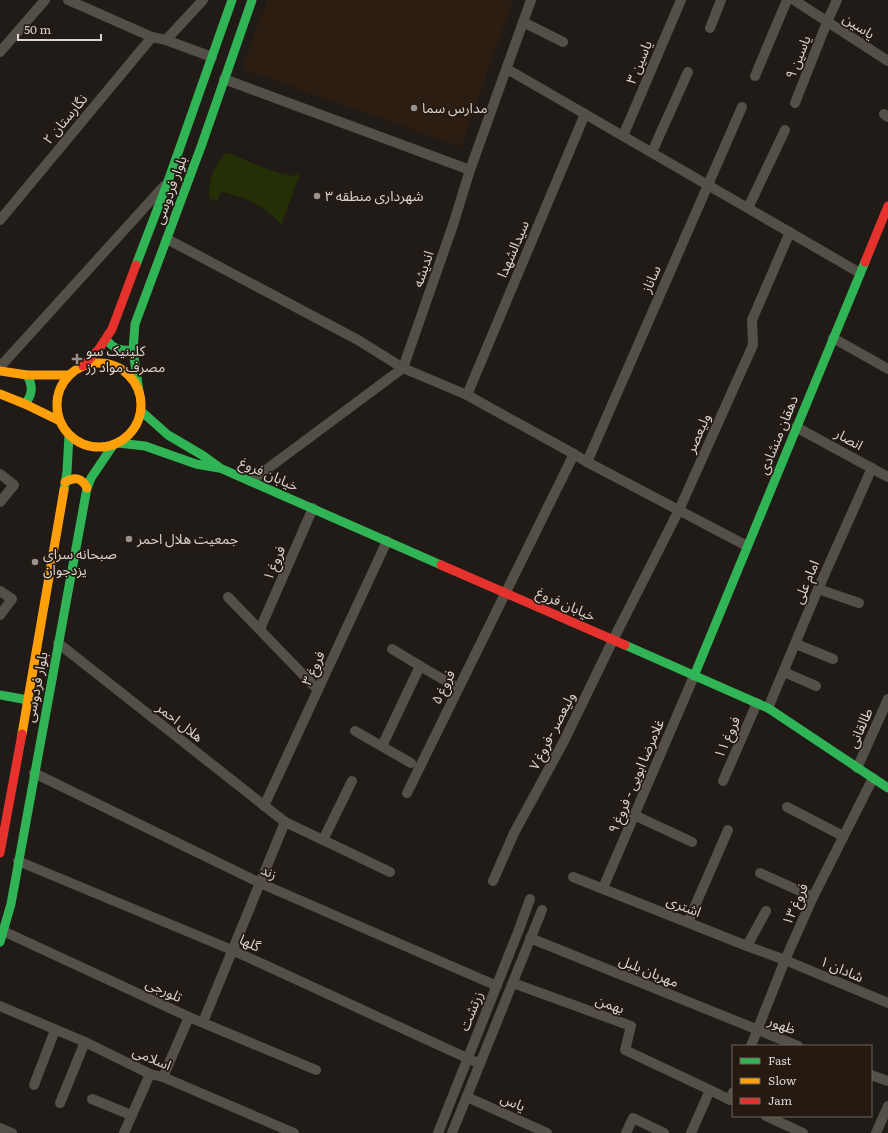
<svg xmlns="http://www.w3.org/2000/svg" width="888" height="1133" font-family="Literata,'Noto Sans Arabic',serif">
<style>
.built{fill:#2b1d12}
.green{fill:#252f05}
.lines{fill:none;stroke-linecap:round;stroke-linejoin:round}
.street{stroke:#545047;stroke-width:10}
.fast{stroke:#30b455;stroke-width:9}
.slow{stroke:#ff9f0a;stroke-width:9}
.jam{stroke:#e5322d;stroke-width:9}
.poi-dot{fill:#99938e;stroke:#241a12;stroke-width:1.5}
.labels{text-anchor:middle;stroke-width:3.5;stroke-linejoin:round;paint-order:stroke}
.street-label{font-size:14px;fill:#dad3ce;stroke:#241a12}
.poi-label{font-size:14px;fill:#dad3ce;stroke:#241a12;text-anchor:start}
</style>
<rect width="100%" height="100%" fill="#201b16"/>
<polygon class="built" points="267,0 513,0 461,147 242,69"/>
<path class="green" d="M226,153c10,2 16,6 24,9 15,6 30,13 46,14l5,-5 -20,54c-10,-16 -42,-31 -60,-33l-4,10 -8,-4c-1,-17 4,-32 17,-45z"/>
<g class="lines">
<g class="street">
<polyline points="68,0 152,37 166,40 212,57"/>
<polyline points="794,0 888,61"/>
<polyline points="523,22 563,42"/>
<polyline points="710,28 721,0"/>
<polyline points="166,40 203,0"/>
<polyline points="0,52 45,0"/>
<polyline points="507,69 860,273"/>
<polyline points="755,76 787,0"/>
<polyline points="224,79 470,170"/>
<polyline points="795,103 827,22 837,0"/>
<polyline points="884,114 888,117"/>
<polyline points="623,136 681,0"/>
<polyline points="652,152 688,72"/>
<polyline points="748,208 785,130"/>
<polyline points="0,220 152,37"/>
<polyline points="167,239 358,340 403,368 467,395 574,454 587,462 747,546"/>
<polyline points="833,338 888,369"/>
<polyline points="0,367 164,186"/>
<polyline points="467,395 585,114"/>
<polyline points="796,427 888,477"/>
<polyline points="587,462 742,107"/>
<polyline points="0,474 14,485 0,502"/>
<polyline points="251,481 403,368 453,225 470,170 531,0"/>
<polyline points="818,589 859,603"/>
<polyline points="0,591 12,599 0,615"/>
<polyline points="228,597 318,690"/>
<polyline points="260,629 313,508"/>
<polyline points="58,643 285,822 323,840 390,872"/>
<polyline points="796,644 833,659"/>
<polyline points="392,649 420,666"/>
<polyline points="784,672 816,686"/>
<polyline points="768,708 818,589 872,468"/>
<polyline points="355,731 411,763"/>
<polyline points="382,746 420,666 458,688"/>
<polyline points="857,768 888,699"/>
<polyline points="34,773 260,883 497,986"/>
<polyline points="723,781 757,703"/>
<polyline points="407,793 574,454"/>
<polyline points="264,806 387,541"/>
<polyline points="787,807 843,836"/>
<polyline points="634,815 692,842"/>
<polyline points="323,840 352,781"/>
<polyline points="18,861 232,950 480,1064"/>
<polyline points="760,873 813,897"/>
<polyline points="573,877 747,946 785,960 888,1003"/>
<polyline points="493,881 514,833 564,741 613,640 679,510 753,345 752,320 790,232"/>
<polyline points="603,888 694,676"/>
<polyline points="688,922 728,830"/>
<polyline points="3,931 189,1017 316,1070"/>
<polyline points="530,938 798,1046"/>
<polyline points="747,946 766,911"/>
<polyline points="513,983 631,1026 625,1050 710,1090"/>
<polyline points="0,1006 85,1042 150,1074 163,1077 294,1133"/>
<polyline points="203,1022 285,822"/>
<polyline points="751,1046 785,960 813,897 873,778"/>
<polyline points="871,1075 888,1081"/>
<polyline points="163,1077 189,1017"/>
<polyline points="34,1085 55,1030"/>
<polyline points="467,1097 547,1133"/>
<polyline points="92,1099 131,1115"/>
<polyline points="60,1103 85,1042"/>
<polyline points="766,1116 803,1133"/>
<polyline points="0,1128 12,1133"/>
<polyline points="124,1133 150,1074"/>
<polyline points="438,1133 518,932 530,899"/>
<polyline points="452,1133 542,910"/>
<polyline points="626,1133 633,1118 664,1133"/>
<polyline points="691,1133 710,1090 730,1100 733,1092"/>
<polyline points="876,1133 888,1106"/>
</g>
<g class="fast">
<polyline points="136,265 167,184 232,0"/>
<path d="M106,339c7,10 15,12 27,11"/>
<polyline points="139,392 133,350 135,324 202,144 252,0"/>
<path d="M25,404c8,-10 8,-18 2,-29"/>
<polyline points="141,411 168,435 202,455 220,468 441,565"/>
<polyline points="118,443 145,446 196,464 219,468"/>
<polyline points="64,490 67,472 69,435"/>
<polyline points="625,645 768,708 888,788"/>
<polyline points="694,676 865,262"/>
<polyline points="0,695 28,700"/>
<polyline points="0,942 11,904 87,488 91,478 114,444"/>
</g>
<g class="slow">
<circle cx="99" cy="405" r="42"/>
<polyline points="0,371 27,375 69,375"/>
<polyline points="0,394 25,404 60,421"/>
<path d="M65,482c10,-6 17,-4 22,6"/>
<polyline points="22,734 64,490"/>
</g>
<g class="jam">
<polyline points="865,262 888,206"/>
<polyline points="83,366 99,349 112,329 136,265"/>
<polyline points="441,565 625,645"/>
<polyline points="0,853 22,734"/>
</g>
</g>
<g class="poi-dot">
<circle cx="414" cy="108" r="4"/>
<circle cx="317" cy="196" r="4"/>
<path d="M75 353h4v4h4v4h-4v4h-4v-4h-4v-4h4z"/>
<circle cx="129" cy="539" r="4"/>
<circle cx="35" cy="562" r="4"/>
</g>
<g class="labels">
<g class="street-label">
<text transform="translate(859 26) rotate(33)" y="5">یاسین</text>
<text transform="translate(798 57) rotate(-68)" y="5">یاسین ۹</text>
<text transform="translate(639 62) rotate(-67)" y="5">یاسین ۳</text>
<text transform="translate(65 119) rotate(-50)" y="5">نگارستان ۲</text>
<text transform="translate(170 190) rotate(-70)" y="5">بلوار فردوسی</text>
<text transform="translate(513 249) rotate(-67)" y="5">سیدالشهدا</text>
<text transform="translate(423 269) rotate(-71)" y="5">اندیشه</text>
<text transform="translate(651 279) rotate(-66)" y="5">ساناز</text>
<text transform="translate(698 433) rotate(-66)" y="5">ولیعصر</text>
<text transform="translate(778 435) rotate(-68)" y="5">دهقان منشادی</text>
<text transform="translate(849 439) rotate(29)" y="5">انصار</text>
<text transform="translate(269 474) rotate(24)" y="5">خیابان فروغ</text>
<text transform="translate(274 563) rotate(-67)" y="5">فروغ ۱</text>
<text transform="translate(806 582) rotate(-67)" y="5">امام علی</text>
<text transform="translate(566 604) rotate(24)" y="5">خیابان فروغ</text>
<text transform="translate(313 668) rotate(-65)" y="5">فروغ ۳</text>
<text transform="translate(36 687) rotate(-79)" y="5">بلوار فردوسی</text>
<text transform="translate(443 687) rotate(-64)" y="5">فروغ ۵</text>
<text transform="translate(180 722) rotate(38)" y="5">هلال احمر</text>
<text transform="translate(860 728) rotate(-66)" y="5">طالقانی</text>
<text transform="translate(552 731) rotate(-63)" y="5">ولیعصر -فروغ ۷</text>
<text transform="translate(727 737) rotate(-66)" y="5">فروغ ۱۱</text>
<text transform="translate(636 776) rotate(-67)" y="5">غلامرضا ابویی - فروغ ۹</text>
<text transform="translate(269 872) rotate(24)" y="5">زند</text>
<text transform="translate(795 904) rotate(-66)" y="5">فروغ ۱۳</text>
<text transform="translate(684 906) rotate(22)" y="5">اشتری</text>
<text transform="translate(250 943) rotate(25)" y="5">گلها</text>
<text transform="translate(842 969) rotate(23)" y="5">شادان ۱</text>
<text transform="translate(649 971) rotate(22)" y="5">مهربان بلبل</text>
<text transform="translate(164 990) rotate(25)" y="5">تلورجی</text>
<text transform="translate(610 1004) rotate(20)" y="5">بهمن</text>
<text transform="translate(471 1011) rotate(-68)" y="5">زرتشت</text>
<text transform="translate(782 1025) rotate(21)" y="5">ظهور</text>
<text transform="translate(152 1058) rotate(23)" y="5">اسلامی</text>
<text transform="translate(513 1102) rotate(24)" y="5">یاس</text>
</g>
<g class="poi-label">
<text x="422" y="113">مدارس سما</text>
<text x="325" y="201">شهرداری منطقه ۳</text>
<text x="86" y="356">کلینیک سو<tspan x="86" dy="16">مصرف مواد رز</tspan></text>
<text x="137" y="544">جمعیت هلال احمر</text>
<text x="43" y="559">صبحانه سرای<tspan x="43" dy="16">یزدجوان</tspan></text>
</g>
</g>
<rect x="732" y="1045" width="140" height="72" fill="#241a12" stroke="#6d645d"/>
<rect x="740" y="1058" width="20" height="6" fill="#30b455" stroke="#6d645d"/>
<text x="768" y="1065" font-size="12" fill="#dad3ce">Fast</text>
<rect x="740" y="1078" width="20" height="6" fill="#ff9f0a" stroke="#6d645d"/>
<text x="768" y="1085" font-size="12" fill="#dad3ce">Slow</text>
<rect x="740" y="1098" width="20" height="6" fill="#e5322d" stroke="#6d645d"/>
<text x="768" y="1105" font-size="12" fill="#dad3ce">Jam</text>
<path d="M18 34v6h83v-6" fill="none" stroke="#dad3ce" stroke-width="2"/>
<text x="24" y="34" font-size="12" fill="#dad3ce" stroke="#241a12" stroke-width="3" paint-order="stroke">50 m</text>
</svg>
